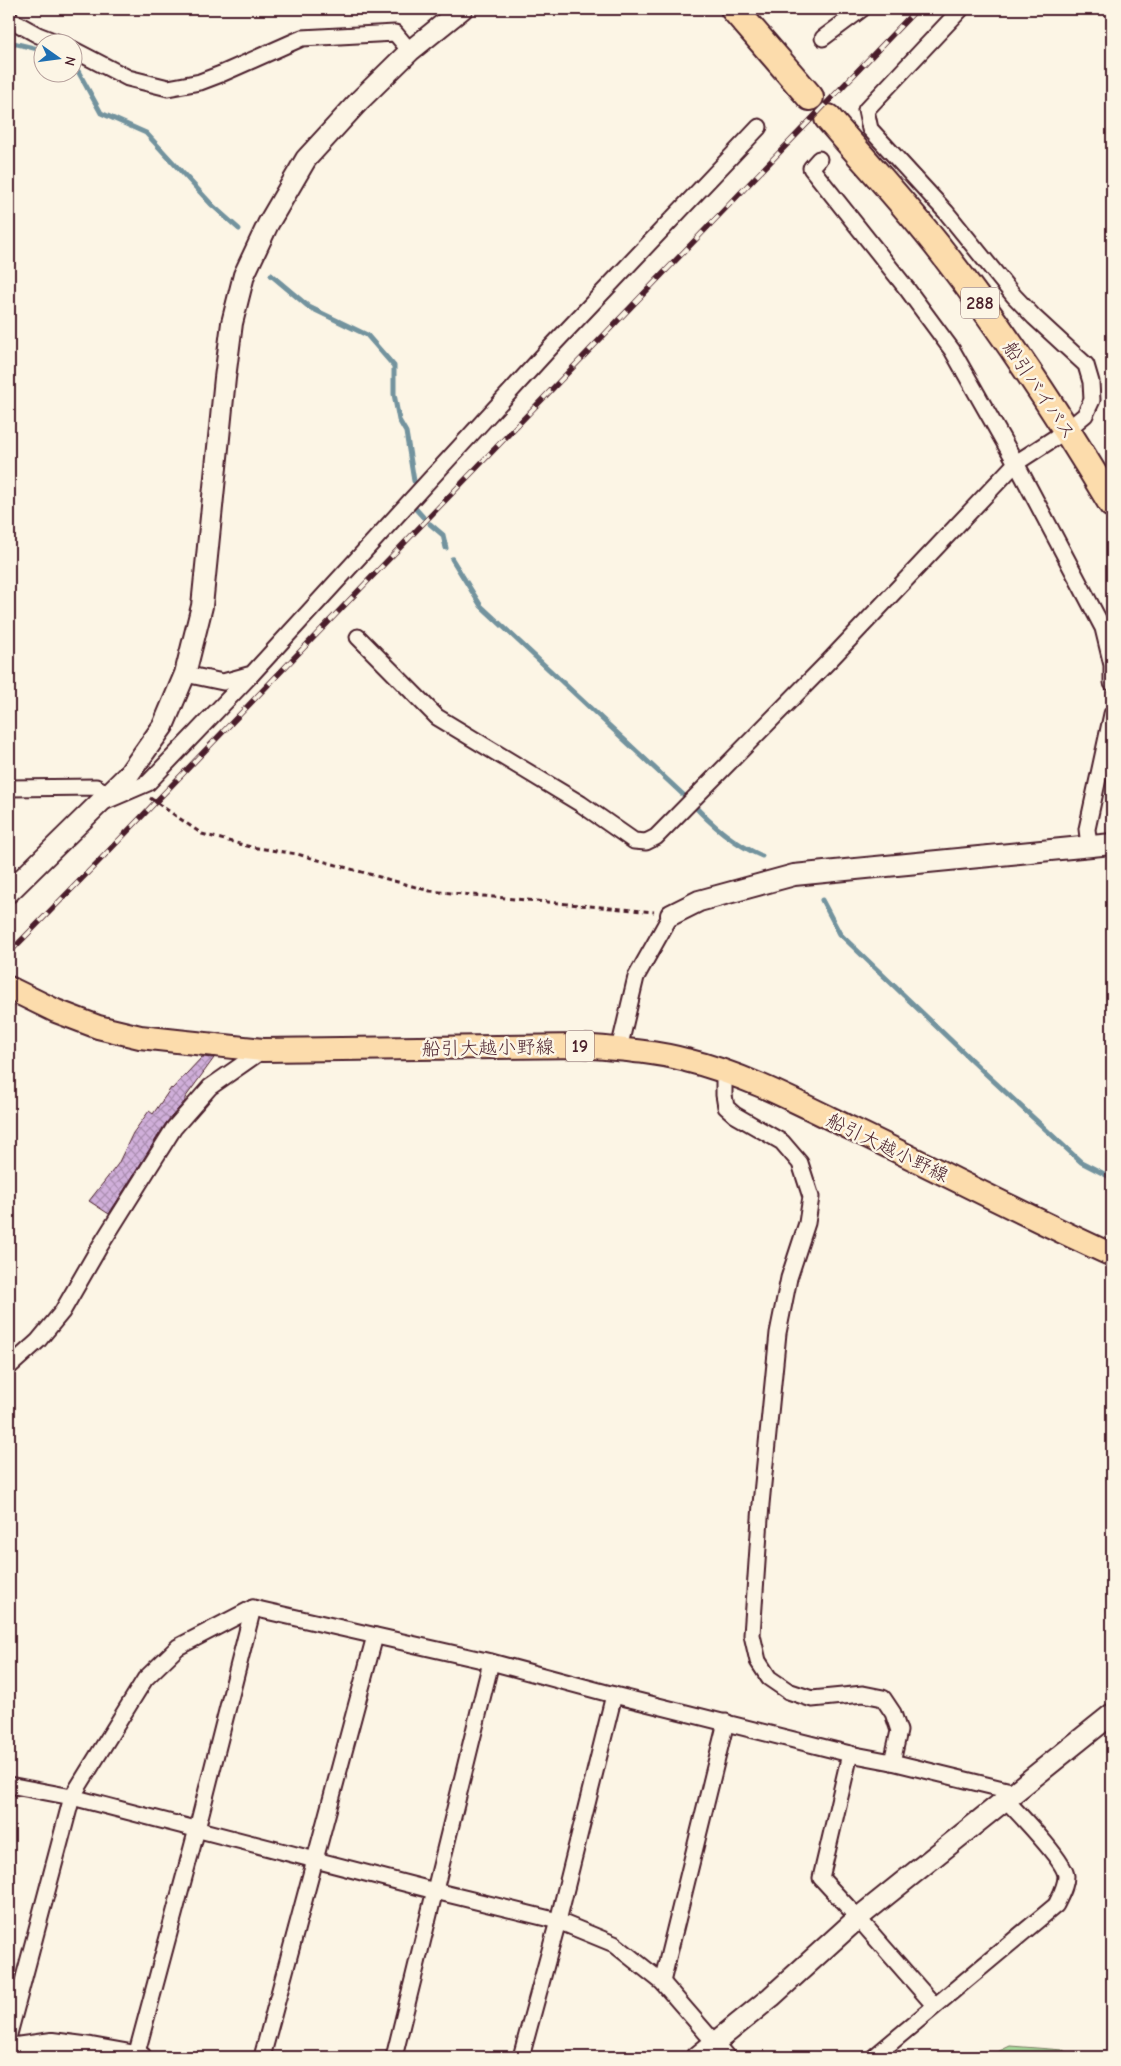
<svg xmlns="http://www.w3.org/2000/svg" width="1121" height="2066" font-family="'Comic Neue','Klee One',sans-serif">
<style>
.forest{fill:url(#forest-firs);stroke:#787c62}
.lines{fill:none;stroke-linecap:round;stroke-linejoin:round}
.stream{stroke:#73939e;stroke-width:5}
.building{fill:url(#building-cross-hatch);stroke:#4a1f2b}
.street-casing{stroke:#4a1f2b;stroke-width:19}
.secondary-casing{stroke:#4a1f2b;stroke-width:24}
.primary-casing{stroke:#4a1f2b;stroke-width:26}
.highway-casing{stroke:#4a1f2b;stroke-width:30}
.path{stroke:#4a1f2b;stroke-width:3;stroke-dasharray:5 4;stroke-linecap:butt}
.street{stroke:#fcf5e5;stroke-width:15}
.secondary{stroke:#fcf5e5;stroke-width:20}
.primary{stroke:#fcdcac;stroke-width:22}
.highway{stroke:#fcdcac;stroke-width:26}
.rail-casing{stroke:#4a1f2b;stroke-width:5.5}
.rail{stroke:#fcf5e5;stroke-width:4;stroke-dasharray:11;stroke-linecap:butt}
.labels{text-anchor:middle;stroke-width:5;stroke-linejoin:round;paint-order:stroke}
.shield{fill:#fcf5e5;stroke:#7f5f63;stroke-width:1}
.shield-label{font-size:18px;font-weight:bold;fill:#4a1f2b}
.street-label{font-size:19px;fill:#4a1f2b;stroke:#fcf5e5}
</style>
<defs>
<pattern id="forest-firs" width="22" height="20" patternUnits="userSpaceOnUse" patternTransform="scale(1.25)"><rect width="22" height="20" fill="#a6d99a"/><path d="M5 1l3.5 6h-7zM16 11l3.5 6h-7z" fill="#90ba85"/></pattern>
<pattern id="building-cross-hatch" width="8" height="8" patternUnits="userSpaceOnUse" patternTransform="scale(1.25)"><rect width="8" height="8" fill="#d0afda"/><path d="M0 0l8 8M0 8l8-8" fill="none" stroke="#ab8eb1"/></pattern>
</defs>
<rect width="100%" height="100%" fill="#fcf5e5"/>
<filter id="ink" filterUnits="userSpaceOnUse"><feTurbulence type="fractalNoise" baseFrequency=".02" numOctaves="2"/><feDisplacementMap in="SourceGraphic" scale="10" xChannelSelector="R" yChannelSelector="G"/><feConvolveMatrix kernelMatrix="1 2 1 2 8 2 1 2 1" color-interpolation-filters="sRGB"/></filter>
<g filter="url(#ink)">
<polygon class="forest" points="1010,2046 1063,2050 1073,2057 987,2057"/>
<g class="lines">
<g class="stream">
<polyline points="10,41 16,9"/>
<polyline points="9,42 42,50"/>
<polyline points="78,71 101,113 146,133 212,205 239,229"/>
<polyline points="271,275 309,307 367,335 394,366 394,394 399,420 406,432 414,481"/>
<polyline points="414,507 423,517"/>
<polyline points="430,524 443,535 446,548"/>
<path d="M452,559l29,47 210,196c20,23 43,42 71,54"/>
<polyline points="822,900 840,934 986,1074 1081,1162 1112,1178"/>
</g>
</g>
<polygon class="building" points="202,1057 214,1058 185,1098 185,1101 166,1123 109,1214 89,1201 118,1164 133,1133 149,1111 153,1114 171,1088 172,1089"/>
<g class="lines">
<g class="street-casing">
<g id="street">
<polyline points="9,19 38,35 56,42"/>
<polyline points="823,38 862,9"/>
<polyline points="72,49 128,78 168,88 200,82 221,74 302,38 395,33 410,51"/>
<polyline points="819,159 811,168 907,289 952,350 1016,463 1103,628 1112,665 1112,683"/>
<polyline points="358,637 437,717 581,804 634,841 646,842 656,837 829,661 1016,463 1067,430 1085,415 1092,400 1091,382 1086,365 1034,317 1014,296 946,212 870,129 866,110 961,9"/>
<polyline points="185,674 223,682 252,674 551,347 759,127"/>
<polyline points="9,788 96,787 109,794"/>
<polyline points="106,801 148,783 251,675"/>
<polyline points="1089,846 1087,829 1112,714"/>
<polyline points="619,1049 636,977 671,915"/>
<polyline points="724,1071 724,1095 726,1107 735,1115 782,1142 800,1163 811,1197 807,1223 789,1278 778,1333 761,1504 752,1635 758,1661 769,1678 788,1691 812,1699 863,1694 883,1698 893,1713 899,1731 892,1762"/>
<polyline points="9,1367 38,1341 62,1312 100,1246 174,1128 210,1087 263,1050"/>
<polyline points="850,1754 821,1878 858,1918 934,2005"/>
<polyline points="9,1785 72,1797 435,1891 558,1921 614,1944 662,1982 727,2057"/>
<polyline points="662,1982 726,1722"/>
<polyline points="9,2034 72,1797 145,1679 178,1647 253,1608 491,1662 614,1695 850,1754 892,1762 1015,1792"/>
<polyline points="136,2056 197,1829 253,1608"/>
<polyline points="262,2057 375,1636"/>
<polyline points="394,2057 491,1662"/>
<polyline points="521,2057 558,1921 614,1695"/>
<path d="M874,2057l182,-152c4,-9 10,-18 10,-29 -1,-15 -48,-63 -60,-76"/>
</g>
</g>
<g class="secondary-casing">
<g id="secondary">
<polyline points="9,892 129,774 163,726 185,674 202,606 225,378 232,323 244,275 268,224 306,159 360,100 410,51 462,9"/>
<polyline points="671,915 699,901 794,875 1112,844"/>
<polyline points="9,2049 52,2043 91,2048 141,2057"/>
<polyline points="697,2057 771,1997 858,1918 1112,1714"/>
</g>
</g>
<g class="primary-casing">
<path id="primary" d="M9,988l47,23 42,16 42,10 46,5 77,8 318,-4c35,3 72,5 105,14 58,14 111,42 164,68 88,42 174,87 262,127"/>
</g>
<g class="highway-casing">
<g id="highway">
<polyline points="734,9 810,97"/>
<path d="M828,118c38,45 79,88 115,135 62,80 117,164 169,251"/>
</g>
</g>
<polyline class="path" points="150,798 202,834 251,847 297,854 430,891 654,912"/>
<use href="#street" class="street"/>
<use href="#secondary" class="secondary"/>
<use href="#primary" class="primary"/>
<use href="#highway" class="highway"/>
<g class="rail-casing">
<polyline id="rail" points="9,953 99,861 917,9"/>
</g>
<use href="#rail" class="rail"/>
</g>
</g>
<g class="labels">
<g class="shield">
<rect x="961" y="287.5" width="38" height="31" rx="4"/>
<rect x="566" y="1030.5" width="28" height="31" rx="4"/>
</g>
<g class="shield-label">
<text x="980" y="309">288</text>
<text x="580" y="1052">19</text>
</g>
<g class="street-label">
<text transform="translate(1040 390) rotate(56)" y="7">船引バイパス</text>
<text transform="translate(488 1047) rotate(-1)" y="7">船引大越小野線</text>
<text transform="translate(888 1147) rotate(26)" y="7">船引大越小野線</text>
</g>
</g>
<rect width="1121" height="2066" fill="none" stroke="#fcf5e5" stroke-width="30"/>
<rect x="15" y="15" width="1091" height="2036" fill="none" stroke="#4a1f2b" stroke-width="2" filter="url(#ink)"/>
<g transform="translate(58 58) rotate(104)"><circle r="24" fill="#fcf5e5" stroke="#b59f9b"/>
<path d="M0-4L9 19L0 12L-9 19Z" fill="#1f6fb2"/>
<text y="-8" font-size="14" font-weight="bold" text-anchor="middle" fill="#4a1f2b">N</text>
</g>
</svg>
